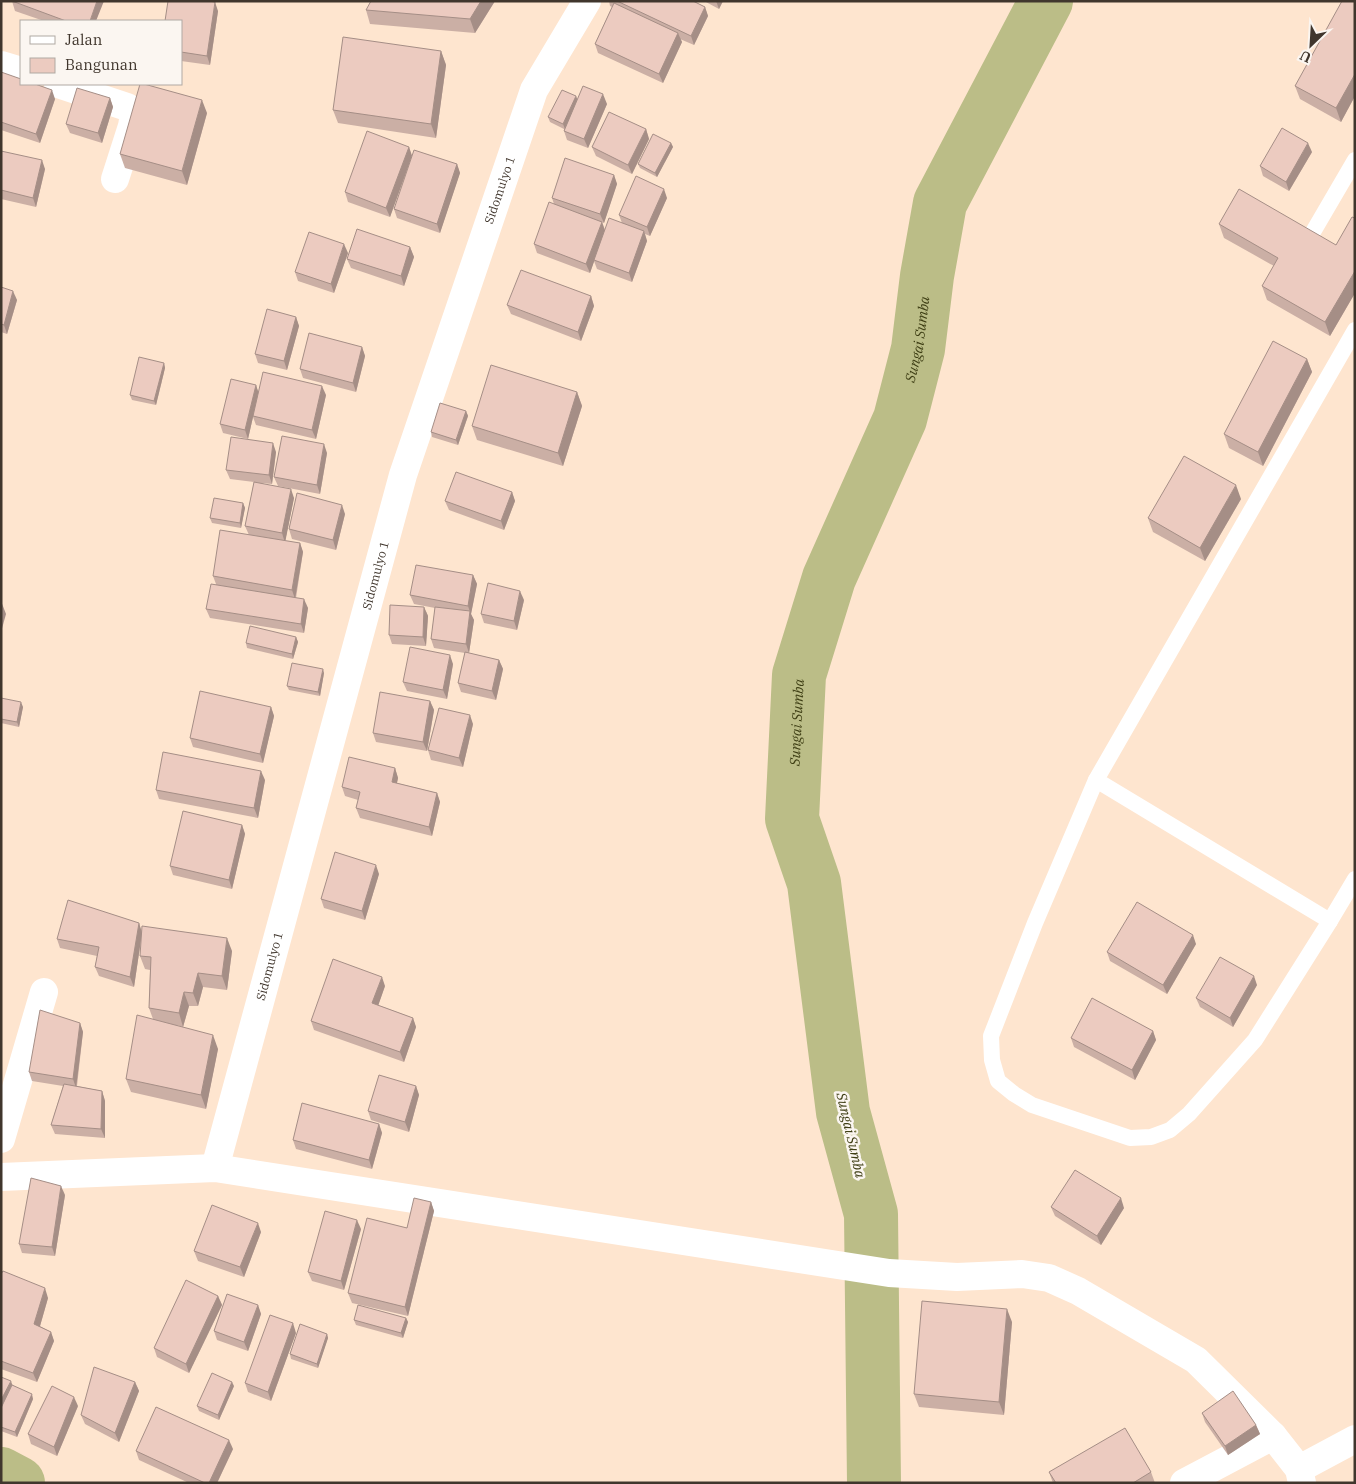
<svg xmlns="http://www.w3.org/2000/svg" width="1356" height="1484" font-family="'IBM Plex Serif',serif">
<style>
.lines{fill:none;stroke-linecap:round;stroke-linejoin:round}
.river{stroke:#bbbd87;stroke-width:54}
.service{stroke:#fff;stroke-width:16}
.minor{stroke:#fff;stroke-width:28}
.wall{fill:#cbafa5}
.shaded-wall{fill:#a58e86}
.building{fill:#eccbc0;stroke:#a58e86}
.labels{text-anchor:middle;stroke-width:5;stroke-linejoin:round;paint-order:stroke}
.street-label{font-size:12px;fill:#40362d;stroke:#fbf6f1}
.water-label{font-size:14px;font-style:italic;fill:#3e3e14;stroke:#fbf6f1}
</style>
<rect width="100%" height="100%" fill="#fee5cf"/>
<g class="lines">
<g class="river">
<polyline points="1,1474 18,1483"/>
<path id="s1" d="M874,1483l-3,-269 -28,-102 -29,-229 -22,-64 7,-144 30,-97 71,-159 18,-70 9,-73 13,-73 106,-202"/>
</g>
<g class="service">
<polyline points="1313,232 1355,160"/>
<polyline points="1355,330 1096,780 1330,921 1355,879"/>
<polyline points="1096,780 1035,923 991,1036 992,1060 998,1081 1014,1094 1032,1105 1130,1138 1151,1137 1170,1130 1189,1114 1255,1040 1330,921"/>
</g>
<g class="minor">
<polyline points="1,65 21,71"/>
<polyline points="58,84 127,107 134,114 132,126 115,179"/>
<polyline points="1,1139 44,992"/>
<path id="s2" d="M215,1168l188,-693 131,-385 53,-89"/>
<polyline points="1,1177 215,1168 889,1273 957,1277 1022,1274 1049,1278 1078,1291 1196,1360 1273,1436 1299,1469 1302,1483"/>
<polyline points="1299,1469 1355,1439"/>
<polyline points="1184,1483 1273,1436"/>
</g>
</g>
<g class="wall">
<polygon points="12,1 96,21 44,21 15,11"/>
<polygon points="495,1 475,33 370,24 366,10"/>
<polygon points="609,1 693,1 705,7 708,16 694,45 680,39 682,42 663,83 598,53 595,44 612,7 610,6"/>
<polygon points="704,1 723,1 719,9"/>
<polygon points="1355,1 1355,96 1341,122 1300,99 1295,86"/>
<polygon points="218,11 210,65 181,61 181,21"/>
<polygon points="441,51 446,65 436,138 338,123 333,110"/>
<polygon points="1,72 55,99 40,143 1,130"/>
<polygon points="576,96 577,100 607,104 588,148 567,140 564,131 564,129 550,122 548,117"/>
<polygon points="110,98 113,107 102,143 70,133 66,124"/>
<polygon points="207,113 187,185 125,168 120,154"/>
<polygon points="646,129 649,139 632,174 596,156 592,147"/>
<polygon points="671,143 673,147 657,177 640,168 638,164"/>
<polygon points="409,147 412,156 390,217 348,202 345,192"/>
<polygon points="1,151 45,169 36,207 1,199"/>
<polygon points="1312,152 1289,191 1263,176 1260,166"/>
<polygon points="457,164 460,173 440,233 397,218 394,209"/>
<polygon points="614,175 617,184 604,223 602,222 605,230 622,223 619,215 667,198 650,236 645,234 647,241 632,282 597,269 594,261 590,273 537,253 534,244 554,204 552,198"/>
<polygon points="1355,218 1355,293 1330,336 1267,300 1262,286 1274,266 1224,238 1219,224 1336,245"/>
<polygon points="410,247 414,257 404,286 351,268 347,259"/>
<polygon points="348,253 334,293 298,281 295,272"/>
<polygon points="1,287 17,300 7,334 1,332"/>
<polygon points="591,296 594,306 581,341 511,314 507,305"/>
<polygon points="296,317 299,326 287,370 258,363 255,354"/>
<polygon points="362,347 365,356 356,392 303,378 300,369"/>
<polygon points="1307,359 1312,372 1263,466 1229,448 1224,434"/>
<polygon points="164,363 165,368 156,405 132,400 130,395"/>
<polygon points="256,385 258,392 326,395 316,439 256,425 253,417 248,439 223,433 220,424"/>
<polygon points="577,392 582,406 563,466 477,440 472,426"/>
<polygon points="466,411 468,416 458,445 432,437 431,432"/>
<polygon points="276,452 272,484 262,483 294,498 285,541 300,543 303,552 296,598 308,608 304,633 210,618 206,609 216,584 213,576 249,535 245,526 254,482 230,479 226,470"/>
<polygon points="327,453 320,494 278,486 274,477"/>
<polygon points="512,492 515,501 504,530 449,510 445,501"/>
<polygon points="1241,499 1205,561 1153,532 1148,518"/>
<polygon points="243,503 245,508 241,528 212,523 210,518"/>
<polygon points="345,514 336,550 292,539 289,529"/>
<polygon points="473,575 477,584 471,614 474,620 469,653 499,660 503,669 496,700 461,692 458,683 465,653 434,648 431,639 435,608 414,604 410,595"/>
<polygon points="524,600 517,630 484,623 481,614"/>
<polygon points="424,607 428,616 426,646 392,644 389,635"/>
<polygon points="296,637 298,642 293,659 247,648 246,643"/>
<polygon points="453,664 447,699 407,691 403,682"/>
<polygon points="324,673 320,696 289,690 287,686"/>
<polygon points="1,698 23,707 19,727 1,723"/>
<polygon points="430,701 434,710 427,751 376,742 373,733"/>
<polygon points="271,707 274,716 263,763 193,747 190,738"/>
<polygon points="473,724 463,767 431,760 428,750"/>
<polygon points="395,768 398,778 397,783 437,793 440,802 432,836 360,818 356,808 358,800 345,796 342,787"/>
<polygon points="265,780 258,818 159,799 156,790"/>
<polygon points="242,825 245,834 232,889 173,875 170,866"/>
<polygon points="379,874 365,920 324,908 321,899"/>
<polygon points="139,923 142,933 134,987 99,976 95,967 97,956 60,948 57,939"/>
<polygon points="1196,944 1167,994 1110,961 1107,952"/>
<polygon points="232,951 227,990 203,987 198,1006 189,1006 183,1027 177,1025 218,1049 206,1109 131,1092 126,1079 153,1019 149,1008 150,970 145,969 140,956"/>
<polygon points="1257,985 1233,1027 1200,1007 1196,998"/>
<polygon points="385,986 378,1005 413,1018 416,1027 404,1062 314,1030 311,1021"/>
<polygon points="80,1023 83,1032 77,1086 102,1091 105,1101 105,1138 55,1134 51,1125 63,1086 32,1081 29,1072"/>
<polygon points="1153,1031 1156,1040 1135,1080 1074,1047 1071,1038"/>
<polygon points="416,1086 419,1095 409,1132 371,1120 368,1111"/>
<polygon points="379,1124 382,1133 372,1169 296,1149 293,1140"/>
<polygon points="65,1195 55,1256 22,1253 19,1244"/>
<polygon points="431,1202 434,1211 408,1316 352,1303 348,1293"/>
<polygon points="1051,1207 1124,1208 1101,1245 1055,1216"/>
<polygon points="361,1229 344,1290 312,1281 308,1272"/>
<polygon points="261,1232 244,1277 198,1261 194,1251"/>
<polygon points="1,1274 48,1298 40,1326 51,1332 54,1341 37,1382 1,1369"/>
<polygon points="218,1296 222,1305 189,1373 157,1357 154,1348"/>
<polygon points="258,1305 261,1314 248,1351 217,1340 214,1331"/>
<polygon points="406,1318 408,1322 403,1338 356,1325 354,1320"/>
<polygon points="1012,1322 1004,1415 919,1407 914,1394"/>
<polygon points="296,1333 271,1401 248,1392 245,1383"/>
<polygon points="327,1334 328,1338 318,1368 291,1359 290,1354"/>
<polygon points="1,1377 33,1399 17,1437 1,1431"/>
<polygon points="135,1382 139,1391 119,1442 85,1424 81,1415"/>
<polygon points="234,1386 219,1420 199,1411 197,1406"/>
<polygon points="78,1406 57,1456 31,1444 28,1434"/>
<polygon points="1202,1413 1256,1425 1260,1434 1228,1455 1205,1422"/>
<polygon points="233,1449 217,1483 189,1483 139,1460 136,1451"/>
<polygon points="1049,1472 1151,1472 1155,1483 1053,1483"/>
</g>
<g class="shaded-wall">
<polygon points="97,1 104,1 96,21 90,21"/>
<polygon points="481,1 495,1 475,33 470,19"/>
<polygon points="716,1 723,1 719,9"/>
<polygon points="215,2 218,11 210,65 207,56"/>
<polygon points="705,7 708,16 694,45 691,36"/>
<polygon points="678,33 682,42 663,83 659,74"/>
<polygon points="441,51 446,65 436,138 431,124"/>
<polygon points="1355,74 1355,96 1341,122 1336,108"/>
<polygon points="52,90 55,99 40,143 36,134"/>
<polygon points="603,94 607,104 588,148 584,139"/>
<polygon points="576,96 578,101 565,129 563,124"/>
<polygon points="110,98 113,107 102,143 98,133"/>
<polygon points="202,100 207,113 187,185 182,171"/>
<polygon points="646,129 649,139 632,174 628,165"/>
<polygon points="671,143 673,147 657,177 655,173"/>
<polygon points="1308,143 1312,152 1289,191 1286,182"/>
<polygon points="409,147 412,156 390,217 386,208"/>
<polygon points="42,160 45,169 36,207 33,198"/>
<polygon points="457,164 460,173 440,233 437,224"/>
<polygon points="614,175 617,184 604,223 600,214"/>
<polygon points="664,189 667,198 650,236 647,227"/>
<polygon points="602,222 605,231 590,273 586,264"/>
<polygon points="644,231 647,241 632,282 629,273"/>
<polygon points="344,244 348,253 334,293 331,284"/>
<polygon points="410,247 414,257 404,286 401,276"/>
<polygon points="1355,271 1355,293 1330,336 1325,322"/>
<polygon points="13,291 17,300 7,334 4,325"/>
<polygon points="591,296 594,306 581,341 578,332"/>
<polygon points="296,317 299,326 287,370 284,361"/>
<polygon points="362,347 365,356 356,392 353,383"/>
<polygon points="1307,359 1312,372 1263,466 1258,452"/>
<polygon points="164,363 165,368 156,405 154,401"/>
<polygon points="256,385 259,394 253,416 253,417 248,439 245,430"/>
<polygon points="322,386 326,395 316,439 312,430"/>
<polygon points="577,392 582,406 563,466 558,453"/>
<polygon points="466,411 468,416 458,445 456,440"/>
<polygon points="273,443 276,452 272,484 269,475"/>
<polygon points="324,444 327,453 320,494 317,485"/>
<polygon points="1236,485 1241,499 1205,561 1200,548"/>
<polygon points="291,489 294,498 285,543 282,533"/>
<polygon points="512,492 515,501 504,530 501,521"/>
<polygon points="243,503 245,508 241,528 240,523"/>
<polygon points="342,505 345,514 336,550 333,540"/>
<polygon points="300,543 303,552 295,599 292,590"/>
<polygon points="473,575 477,584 471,614 474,620 469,653 466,644 470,612 468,606"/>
<polygon points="520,591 524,600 517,630 514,621"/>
<polygon points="304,599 308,608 304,633 301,624"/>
<polygon points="1,601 6,614 1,632"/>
<polygon points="424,607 428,616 426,646 423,637"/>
<polygon points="296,637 298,642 293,659 292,654"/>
<polygon points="450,655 453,664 447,699 443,690"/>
<polygon points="499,660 503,669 496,700 492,691"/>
<polygon points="323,669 324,673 320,696 318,692"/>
<polygon points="430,701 434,710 427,751 423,742"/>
<polygon points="21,702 23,707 19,727 17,722"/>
<polygon points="271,707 274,716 263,763 260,754"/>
<polygon points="470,715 473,724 463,767 459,758"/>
<polygon points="395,768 398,778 395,791 392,782"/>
<polygon points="261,771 265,780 258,818 254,808"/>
<polygon points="437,793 440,802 432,836 429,827"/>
<polygon points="242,825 245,834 232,889 229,880"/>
<polygon points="376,865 379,874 365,920 362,911"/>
<polygon points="139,923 142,933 134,987 130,977"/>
<polygon points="1193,935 1196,944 1167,994 1163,985"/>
<polygon points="227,938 232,951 227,990 222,976"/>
<polygon points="198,973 203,987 198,1006 193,993"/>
<polygon points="1254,976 1257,985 1233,1027 1230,1018"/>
<polygon points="382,977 385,986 376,1012 372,1003"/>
<polygon points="184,992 189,1006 183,1027 179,1013"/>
<polygon points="413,1018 416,1027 404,1062 400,1052"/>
<polygon points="80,1023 83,1032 76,1088 73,1079"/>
<polygon points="1153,1031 1156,1040 1135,1080 1132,1070"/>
<polygon points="213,1035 218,1049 206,1109 201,1095"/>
<polygon points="416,1086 419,1095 409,1132 405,1122"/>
<polygon points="102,1091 105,1101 105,1138 101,1129"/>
<polygon points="379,1124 382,1133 372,1169 369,1160"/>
<polygon points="61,1186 65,1195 55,1256 52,1247"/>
<polygon points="1121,1198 1124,1208 1101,1245 1097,1236"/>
<polygon points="431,1202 434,1211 408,1316 405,1307"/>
<polygon points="357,1220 361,1229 344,1290 341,1281"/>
<polygon points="258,1223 261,1232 244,1277 240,1267"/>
<polygon points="45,1288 48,1298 38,1333 34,1324"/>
<polygon points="218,1296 222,1305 189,1373 186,1364"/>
<polygon points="258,1305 261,1314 248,1351 244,1342"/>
<polygon points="1007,1309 1012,1322 1004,1415 999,1402"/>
<polygon points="406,1318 408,1322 403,1338 401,1333"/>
<polygon points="293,1323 296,1333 271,1401 268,1392"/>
<polygon points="51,1332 54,1341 37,1382 33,1373"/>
<polygon points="327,1334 328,1338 318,1368 317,1364"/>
<polygon points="11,1381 14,1390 1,1416 1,1400"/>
<polygon points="135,1382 139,1391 119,1442 115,1433"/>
<polygon points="232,1382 234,1386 219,1420 218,1415"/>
<polygon points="32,1394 33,1399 17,1437 15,1432"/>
<polygon points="74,1397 78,1406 57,1456 54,1447"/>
<polygon points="1256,1425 1260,1434 1228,1455 1225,1446"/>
<polygon points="229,1440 233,1449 217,1483 209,1483"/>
</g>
<g class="building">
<polygon points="12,1 97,1 90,21 66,21"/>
<polygon points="168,1 209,1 215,2 207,56 181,52 181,21 165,21"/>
<polygon points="371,1 481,1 470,19 366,10"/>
<polygon points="617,1 693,1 705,7 691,36"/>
<polygon points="1342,1 1355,1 1355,74 1336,108 1295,86"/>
<polygon points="614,3 678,33 659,74 595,44"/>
<polygon points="343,37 441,51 431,124 333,110"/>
<polygon points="1,72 21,79 21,84 35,84 52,90 36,134 1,122"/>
<polygon points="140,84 144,84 202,100 182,171 120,154"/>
<polygon points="583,86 603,94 584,139 564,131"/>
<polygon points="77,88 110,98 98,133 66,124"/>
<polygon points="562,90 576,96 563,124 548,117"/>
<polygon points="609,112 646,129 628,165 592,147"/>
<polygon points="1282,128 1308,143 1286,182 1260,166"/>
<polygon points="367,131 409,147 386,208 345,192"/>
<polygon points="653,134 671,143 655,173 638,164"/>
<polygon points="414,150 457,164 437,224 394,209"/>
<polygon points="1,151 42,160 33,198 1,190"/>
<polygon points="565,158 614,175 600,214 552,198"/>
<polygon points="636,176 664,189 647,227 619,215"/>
<polygon points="1239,189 1336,245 1352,217 1355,218 1355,271 1325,322 1262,286 1278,258 1219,224"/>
<polygon points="549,202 602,222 586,264 534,244"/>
<polygon points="609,218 644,231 629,273 594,260"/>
<polygon points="357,229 410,247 401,276 347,259"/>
<polygon points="309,232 344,244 331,284 295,272"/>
<polygon points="521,270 591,296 578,332 507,305"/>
<polygon points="1,287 13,291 4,325 1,324"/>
<polygon points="267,309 296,317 284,361 255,354"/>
<polygon points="309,333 362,347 353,383 300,369"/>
<polygon points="1273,341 1307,359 1258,452 1224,434"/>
<polygon points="139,357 164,363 154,401 130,395"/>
<polygon points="491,365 577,392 558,453 472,426"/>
<polygon points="263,372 322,386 312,430 253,416"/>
<polygon points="231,379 256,385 245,430 220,424"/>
<polygon points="440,403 466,411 456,440 431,432"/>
<polygon points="282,436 324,444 317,485 274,477"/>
<polygon points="231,437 273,443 269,475 226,470"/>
<polygon points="1184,456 1236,485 1200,548 1148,518"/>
<polygon points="456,472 512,492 501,521 445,501"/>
<polygon points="254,482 291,489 282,533 245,526"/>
<polygon points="297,493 342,505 333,540 289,529"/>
<polygon points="214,498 243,503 240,523 210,518"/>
<polygon points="220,530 300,543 292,590 213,576"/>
<polygon points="416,565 473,575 468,606 410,595"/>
<polygon points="488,583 520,591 514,621 481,614"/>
<polygon points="211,584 304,599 301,624 206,609"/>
<polygon points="390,605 424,607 423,637 389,635"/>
<polygon points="435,607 470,611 466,644 431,639"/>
<polygon points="250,626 296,637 292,654 246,643"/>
<polygon points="410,647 450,655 443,690 403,682"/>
<polygon points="465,652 499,660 492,691 458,683"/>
<polygon points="292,663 323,669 318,692 287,686"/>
<polygon points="200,691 271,707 260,754 190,738"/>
<polygon points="380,692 430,701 423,742 373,733"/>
<polygon points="1,698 21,702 17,722 1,719"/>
<polygon points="439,708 470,715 459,758 428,750"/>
<polygon points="163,752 261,771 254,808 156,790"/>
<polygon points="349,757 395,768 392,782 437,793 429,827 356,808 360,792 342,787"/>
<polygon points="183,811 242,825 229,880 170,866"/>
<polygon points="335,852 376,865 362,911 321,899"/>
<polygon points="68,900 139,923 130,977 95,967 99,947 57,939"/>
<polygon points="1137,902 1193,935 1163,985 1107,952"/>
<polygon points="142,926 227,938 222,976 198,973 193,993 184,992 179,1013 149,1008 151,957 140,956"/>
<polygon points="1220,957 1254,976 1230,1018 1196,998"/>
<polygon points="333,959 382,977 372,1003 413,1018 400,1052 311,1021"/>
<polygon points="1092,998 1153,1031 1132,1070 1071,1038"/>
<polygon points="40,1010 80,1023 73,1079 29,1072"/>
<polygon points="137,1015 213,1035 201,1095 126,1079"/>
<polygon points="379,1075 416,1086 405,1122 368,1111"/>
<polygon points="64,1084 102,1091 101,1129 51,1125"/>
<polygon points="302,1103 379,1124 369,1160 293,1140"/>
<polygon points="1075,1170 1121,1198 1097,1236 1051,1207"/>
<polygon points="31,1178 61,1186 52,1247 19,1244"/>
<polygon points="414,1198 431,1202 405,1307 348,1293 367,1218 407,1228"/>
<polygon points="212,1205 258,1223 240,1267 194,1251"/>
<polygon points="325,1211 357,1220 341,1281 308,1272"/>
<polygon points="3,1271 45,1288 34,1324 51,1332 33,1373 1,1361 1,1274"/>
<polygon points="186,1280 218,1296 186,1364 154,1348"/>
<polygon points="227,1294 258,1305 244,1342 214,1331"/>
<polygon points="922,1301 1007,1309 999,1402 914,1394"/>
<polygon points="358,1305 406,1318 401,1333 354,1320"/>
<polygon points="270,1315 293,1323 268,1392 245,1383"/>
<polygon points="300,1324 327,1334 317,1364 290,1354"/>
<polygon points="94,1367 135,1382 115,1433 81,1415"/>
<polygon points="212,1373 232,1382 218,1415 197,1406"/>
<polygon points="1,1377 11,1381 1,1400"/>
<polygon points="12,1385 32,1394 15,1432 1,1427 1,1408"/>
<polygon points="52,1386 74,1397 54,1447 28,1434"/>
<polygon points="1233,1391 1256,1425 1225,1446 1202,1413"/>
<polygon points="156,1407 229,1440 209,1483 205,1483 136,1451"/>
<polygon points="1125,1428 1151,1472 1133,1483 1056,1483 1049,1472"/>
</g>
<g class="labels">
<g class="street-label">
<text dy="4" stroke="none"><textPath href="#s2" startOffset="1019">Sidomulyo 1</textPath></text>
<text dy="4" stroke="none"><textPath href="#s2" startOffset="614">Sidomulyo 1</textPath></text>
<text dy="4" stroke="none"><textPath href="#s2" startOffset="209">Sidomulyo 1</textPath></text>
</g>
<g class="water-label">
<text dy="5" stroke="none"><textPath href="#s1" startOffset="1175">Sungai Sumba</textPath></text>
<text dy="5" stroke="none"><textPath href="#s1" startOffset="770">Sungai Sumba</textPath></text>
<text transform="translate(851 1135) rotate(77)" y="5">Sungai Sumba</text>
</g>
</g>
<rect width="1356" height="1484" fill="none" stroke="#40362d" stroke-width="5"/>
<rect x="20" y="20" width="162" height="65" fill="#fbf6f1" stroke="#b0a9a3"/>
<rect x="30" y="36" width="25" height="8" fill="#ffffff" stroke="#b0a9a3"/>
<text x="65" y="45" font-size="15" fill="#40362d">Jalan</text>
<rect x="30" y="58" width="25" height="15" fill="#eccbc0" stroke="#b0a9a3"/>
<text x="65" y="70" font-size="15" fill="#40362d">Bangunan</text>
<g transform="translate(1311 45) rotate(205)" stroke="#fbf6f1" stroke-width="4" paint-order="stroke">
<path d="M0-4L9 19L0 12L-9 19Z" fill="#40362d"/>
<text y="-8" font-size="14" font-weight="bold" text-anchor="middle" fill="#40362d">U</text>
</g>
</svg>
